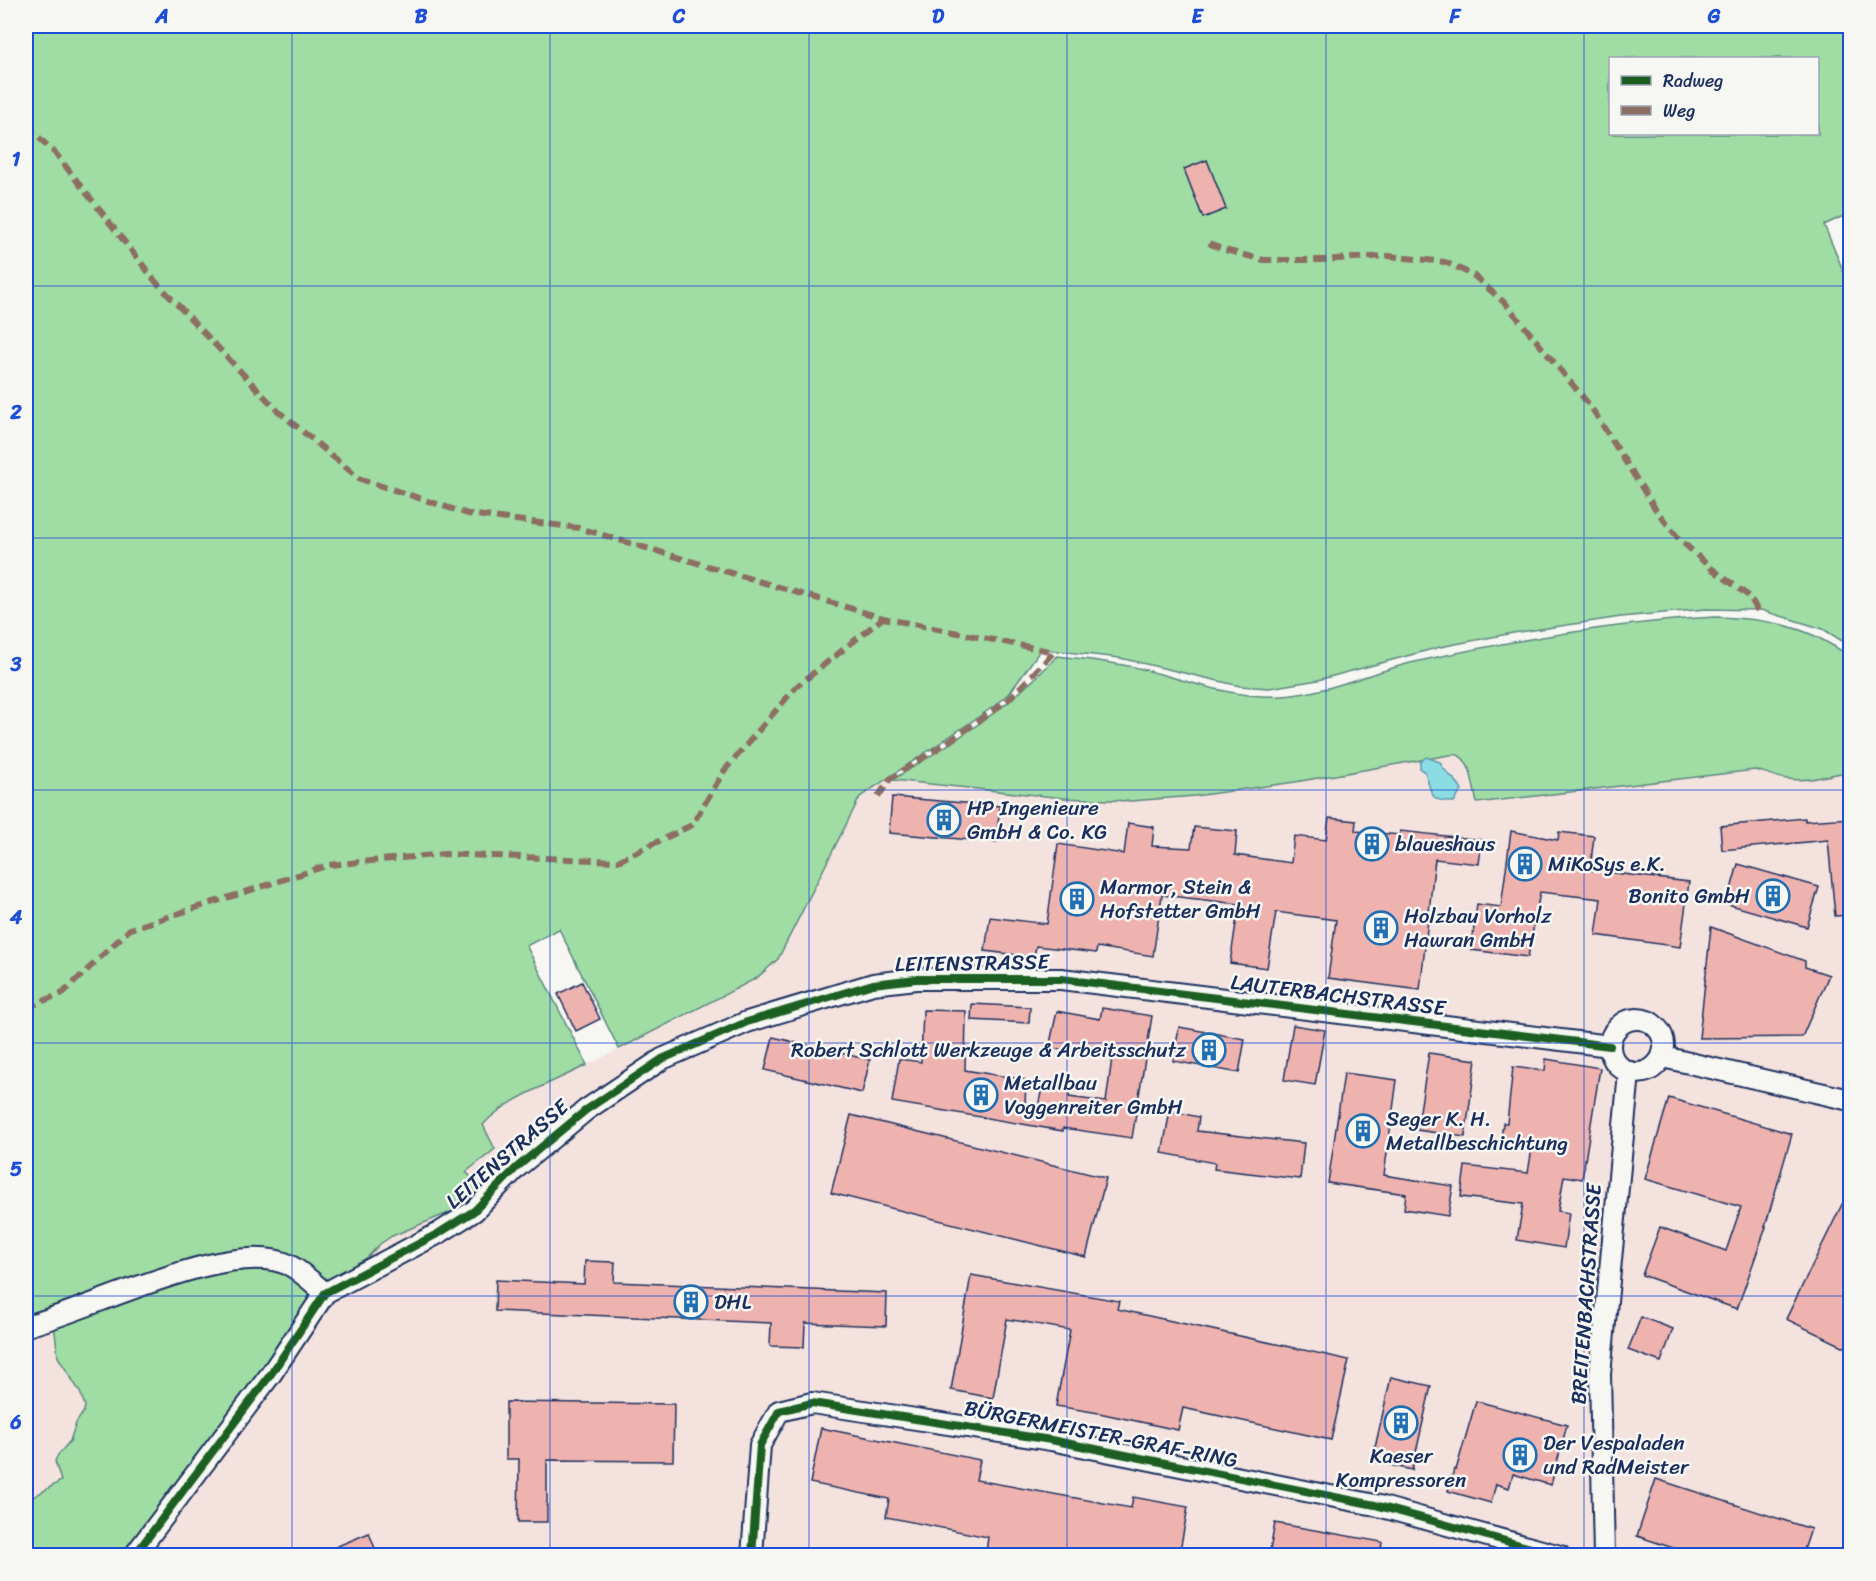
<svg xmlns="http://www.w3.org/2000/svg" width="1876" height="1581" font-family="Sriracha,sans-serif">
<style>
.built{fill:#f4e2de}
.green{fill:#9fdda4;stroke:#5d8681;stroke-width:1.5;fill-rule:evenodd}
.water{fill:#8bdce3;stroke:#5e97ae;stroke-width:1.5}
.building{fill:#efb3af;stroke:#1b2f5e;stroke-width:1.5}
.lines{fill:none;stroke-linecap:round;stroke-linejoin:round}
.minor-casing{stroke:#1b2f5e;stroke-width:24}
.minor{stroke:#f6f6f2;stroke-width:20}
.quiet{stroke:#8d6e63;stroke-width:6;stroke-dasharray:12 6;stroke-linecap:butt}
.cycleway-casing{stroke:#f6f6f2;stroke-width:11}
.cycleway{stroke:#1b5e20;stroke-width:8}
.grid{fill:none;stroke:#1d4ed8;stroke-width:1.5;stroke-opacity:0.55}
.labels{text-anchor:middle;stroke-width:5;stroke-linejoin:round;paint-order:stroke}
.poi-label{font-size:21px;fill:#1b2f5e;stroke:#f6f6f2;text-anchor:start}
.street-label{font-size:21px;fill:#1b2f5e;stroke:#f6f6f2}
.neatline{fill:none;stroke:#1d4ed8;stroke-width:2}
.grid-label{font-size:20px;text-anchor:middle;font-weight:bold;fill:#1d4ed8}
</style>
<rect width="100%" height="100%" fill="#f6f6f2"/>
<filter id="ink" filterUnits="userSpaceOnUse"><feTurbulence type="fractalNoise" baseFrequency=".0167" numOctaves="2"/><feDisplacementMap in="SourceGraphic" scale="12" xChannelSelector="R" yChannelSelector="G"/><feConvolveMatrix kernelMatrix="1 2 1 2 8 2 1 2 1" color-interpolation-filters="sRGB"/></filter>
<g filter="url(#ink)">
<g class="built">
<polygon points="1455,754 1461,756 1466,761 1477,803 1755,770 1766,772 1787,779 1804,779 1850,771 1850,1555 134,1556 357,1268 380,1244 392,1236 434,1219 433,1228 491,1197 466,1172 495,1149 482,1125 490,1117 513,1101 638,1040 757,978 768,969 782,952 860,797 884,780 1064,798 1131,801 1195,796 1295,782"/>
<polygon points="26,1320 54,1324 58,1357 80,1392 85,1406 84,1411 76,1423 70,1441 58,1455 56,1467 61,1481 26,1501"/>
</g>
<g class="green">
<path d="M26,26h1824v187l-26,12 26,62v359l-27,-17 -62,-19 -55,-1 -85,8 -108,16 -73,14 -122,33 -49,8 -29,-2 -120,-28 -79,-9 -32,45 -13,11 -136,92 -82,162 -21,19 -138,71 -60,-120 -31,16 -1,2 60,118c-31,16 -83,35 -104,60l12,24 -29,23 24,24 -98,40 -12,8 -23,24 -223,287h-108v-54l35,-20 -6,-20 3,-6 12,-14 6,-18 8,-12 1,-5 -5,-14 -22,-35 -4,-33 -28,-4zM1610,58h208v76h-208z"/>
<path d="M1715,617c32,1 63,4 93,16 15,6 29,15 42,23v115c-20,4 -42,11 -62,8 -12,-1 -22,-7 -33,-9l-278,33c-4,-15 -5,-45 -22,-49l-160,28 -100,14 -64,5 -67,-3 -172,-18c59,-37 117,-71 165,-124 28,3 57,6 85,13 46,12 92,30 141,27 45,-3 88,-24 132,-34 98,-22 199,-39 300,-45z"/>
</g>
<path class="water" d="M1426,757l14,5c5,13 18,17 22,28l-8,12c-26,0 -22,-10 -29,-30l-5,-3v-7z"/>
<g class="building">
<polygon points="1207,160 1226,209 1203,218 1184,169"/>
<polygon points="892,797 1000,806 996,842 889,833"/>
<polygon points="1329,818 1356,821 1355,831 1400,835 1400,831 1482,840 1479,864 1435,859 1420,990 1328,978 1336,920 1276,912 1267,968 1230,963 1239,904 1162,895 1153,956 1097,947 1096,953 1036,946 1034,957 985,951 990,917 1047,924 1058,844 1124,854 1128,823 1154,827 1152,846 1191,848 1194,827 1237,831 1235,855 1291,863 1294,836 1326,840"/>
<polygon points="1805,818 1805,821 1851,818 1851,915 1835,916 1828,840 1722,850 1720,826"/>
<polygon points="1511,831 1558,840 1559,832 1594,836 1590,870 1689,882 1680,947 1596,935 1601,899 1540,892 1528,957 1471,950 1477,904 1501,907"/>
<polygon points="1738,864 1819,887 1807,927 1727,904"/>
<polygon points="1711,927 1805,961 1805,967 1829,975 1802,1037 1699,1038"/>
<polygon points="582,982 600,1019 576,1031 558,994"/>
<polygon points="972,1004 1030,1007 1029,1023 971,1020"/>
<polygon points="1102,1008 1152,1016 1132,1138 1063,1128 1063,1131 892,1102 899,1059 921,1062 923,1010 966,1011 965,1070 1026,1080 1025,1105 1038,1107 1043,1083 1070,1087 1069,1097 1106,1102 1112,1058 1049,1048 1057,1011 1100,1019"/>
<polygon points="1293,1025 1325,1030 1315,1085 1284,1080"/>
<polygon points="1179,1027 1245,1039 1239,1073 1173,1061"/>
<polygon points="773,1037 870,1060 862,1093 765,1070"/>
<polygon points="1429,1053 1476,1060 1465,1137 1417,1130"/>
<polygon points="1546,1059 1600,1068 1582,1179 1564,1176 1558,1211 1569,1213 1564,1248 1517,1240 1523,1204 1461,1197 1465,1166 1528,1173 1533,1142 1501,1139 1503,1123 1507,1123 1513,1067 1545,1071"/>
<polygon points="1344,1073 1397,1080 1384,1175 1453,1186 1448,1216 1404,1209 1406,1194 1328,1183"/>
<polygon points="1669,1098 1792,1134 1765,1227 1766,1227 1737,1309 1642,1275 1660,1227 1726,1251 1741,1207 1645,1179"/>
<polygon points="1170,1111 1199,1117 1197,1131 1304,1143 1300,1179 1214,1169 1215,1163 1162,1153"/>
<polygon points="851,1115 1106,1178 1086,1257 831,1193"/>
<polygon points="1851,1186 1851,1350 1786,1319"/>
<polygon points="585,1261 615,1262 614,1282 887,1293 886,1326 805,1323 804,1347 770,1346 771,1323 495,1311 496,1280 584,1284"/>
<polygon points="971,1275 1119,1301 1117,1309 1349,1360 1331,1440 1183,1408 1178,1430 1099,1413 1056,1406 1070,1330 1007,1319 993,1398 951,1390"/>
<polygon points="1641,1317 1673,1329 1661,1362 1628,1350"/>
<polygon points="1391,1377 1431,1386 1412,1470 1372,1461"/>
<polygon points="1476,1401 1567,1425 1551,1485 1513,1474 1509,1488 1496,1484 1491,1503 1448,1491 1454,1469 1456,1470"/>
<polygon points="506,1402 674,1404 673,1461 547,1460 547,1522 518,1522 519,1459 506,1459"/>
<polygon points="821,1428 980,1460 976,1480 1131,1508 1133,1497 1188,1507 1179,1556 1006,1556 986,1552 988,1537 886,1517 889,1499 810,1483"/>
<polygon points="1656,1479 1811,1529 1802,1556 1697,1556 1637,1536"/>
<polygon points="1275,1523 1382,1542 1380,1556 1269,1556"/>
<polygon points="369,1533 378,1556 316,1556 316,1555"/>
</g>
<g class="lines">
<g class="minor-casing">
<g id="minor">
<circle cx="1637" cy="1046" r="27"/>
<polyline points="1663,1057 1850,1100"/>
<path d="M26,1326c63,-15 204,-89 263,-61 12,6 25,19 36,28"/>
<polyline points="134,1556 271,1374 325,1293 439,1233 474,1211 516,1168 586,1110 662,1059 747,1022 873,984 916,979 1061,979 1610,1046"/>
<polyline points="752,1556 760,1445 779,1411 812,1403 1051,1440 1375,1505 1560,1556"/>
<polyline points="1604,1556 1600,1374 1629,1073"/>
</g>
</g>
<use href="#minor" class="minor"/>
<g class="quiet">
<polyline points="26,125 56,154 156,282 278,411 360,479 468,514 579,528 883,618 1054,652"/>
<polyline points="1209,243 1221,249 1264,260 1321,260 1388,256 1445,262 1473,275 1506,304 1591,407 1656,510 1679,539 1711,568 1750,597 1760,615"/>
<polyline points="878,797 890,779 951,740 1007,701 1054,652"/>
<polyline points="26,1008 63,993 130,929 329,865 444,854 618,861 692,825 724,771 796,687 883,618"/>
</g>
<g class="cycleway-casing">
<g id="cycleway">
<polyline points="134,1556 271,1374 325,1293 439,1233 474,1211 516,1168 586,1110 662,1059 747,1022 873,984 916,979 1061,979 1610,1046"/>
<polyline points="752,1556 760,1445 779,1411 812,1403 1051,1440 1375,1505 1560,1556"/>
</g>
</g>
<use href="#cycleway" class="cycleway"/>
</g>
</g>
<path class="grid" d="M292,26v1530M550,26v1530M809,26v1530M1067,26v1530M1326,26v1530M1584,26v1530M26,286h1824M26,538h1824M26,790h1824M26,1043h1824M26,1296h1824"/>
<defs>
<g id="building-ring" transform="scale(1.725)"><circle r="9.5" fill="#f6f6f2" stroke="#1f6fb2" stroke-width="1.5"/><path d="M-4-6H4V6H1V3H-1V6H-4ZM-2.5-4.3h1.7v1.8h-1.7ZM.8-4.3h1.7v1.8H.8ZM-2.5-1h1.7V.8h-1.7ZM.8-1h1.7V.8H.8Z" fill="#1f6fb2"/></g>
</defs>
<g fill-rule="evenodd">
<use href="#building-ring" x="944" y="820"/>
<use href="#building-ring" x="1372" y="844"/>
<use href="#building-ring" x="1525" y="864"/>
<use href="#building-ring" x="1773" y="896"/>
<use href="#building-ring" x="1077" y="899"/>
<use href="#building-ring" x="1381" y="928"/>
<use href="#building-ring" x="1209" y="1050"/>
<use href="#building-ring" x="981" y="1095"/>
<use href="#building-ring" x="1363" y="1131"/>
<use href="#building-ring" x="691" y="1302"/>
<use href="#building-ring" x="1401" y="1423"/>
<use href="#building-ring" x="1520" y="1455"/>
</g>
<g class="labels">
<g class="poi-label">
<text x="967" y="815">HP Ingenieure<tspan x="967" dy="24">GmbH &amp; Co. KG</tspan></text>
<text x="1395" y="851">blaueshaus</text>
<text x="1548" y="871">MiKoSys e.K.</text>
<text x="1100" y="894">Marmor, Stein &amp;<tspan x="1100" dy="24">Hofstetter GmbH</tspan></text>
<text x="1750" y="903" text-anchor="end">Bonito GmbH</text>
<text x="1404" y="923">Holzbau Vorholz<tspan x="1404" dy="24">Hawran GmbH</tspan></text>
<text x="1186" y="1057" text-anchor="end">Robert Schlott Werkzeuge &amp; Arbeitsschutz</text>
<text x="1004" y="1090">Metallbau<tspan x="1004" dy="24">Voggenreiter GmbH</tspan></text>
<text x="1386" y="1126">Seger K. H.<tspan x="1386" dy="24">Metallbeschichtung</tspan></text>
<text x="714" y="1309">DHL</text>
<text x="1543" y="1450">Der Vespaladen<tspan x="1543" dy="24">und RadMeister</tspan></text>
<text x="1401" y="1463" text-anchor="middle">Kaeser<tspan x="1401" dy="24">Kompressoren</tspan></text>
</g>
<g class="street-label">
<text transform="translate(972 963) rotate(-1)" y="7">LEITENSTRASSE</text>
<text transform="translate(1338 995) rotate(7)" y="7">LAUTERBACHSTRASSE</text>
<text transform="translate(507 1154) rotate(-41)" y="7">LEITENSTRASSE</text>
<text transform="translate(1586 1294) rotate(-86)" y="7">BREITENBACHSTRASSE</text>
<text transform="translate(1101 1434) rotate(11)" y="7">BÜRGERMEISTER-GRAF-RING</text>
</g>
</g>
<rect width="1876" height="1581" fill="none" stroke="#f6f6f2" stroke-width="66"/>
<rect x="1609" y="57" width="210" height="78" fill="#f6f6f2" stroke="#9ea6b7" stroke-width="1.5"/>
<rect x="1621" y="76" width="30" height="9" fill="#1b5e20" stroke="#9ea6b7" stroke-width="1.5"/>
<text x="1663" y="87" font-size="18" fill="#1b2f5e">Radweg</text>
<rect x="1621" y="106" width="30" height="9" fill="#8d6e63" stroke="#9ea6b7" stroke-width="1.5"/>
<text x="1663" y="117" font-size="18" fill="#1b2f5e">Weg</text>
<rect x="33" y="33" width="1810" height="1515" class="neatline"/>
<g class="grid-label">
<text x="162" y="23">A</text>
<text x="421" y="23">B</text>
<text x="679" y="23">C</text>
<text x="938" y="23">D</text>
<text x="1197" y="23">E</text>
<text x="1455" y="23">F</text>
<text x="1714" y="23">G</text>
<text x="16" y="166">1</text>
<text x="16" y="419">2</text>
<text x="16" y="671">3</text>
<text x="16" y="924">4</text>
<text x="16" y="1176">5</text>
<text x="16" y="1429">6</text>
</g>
</svg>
